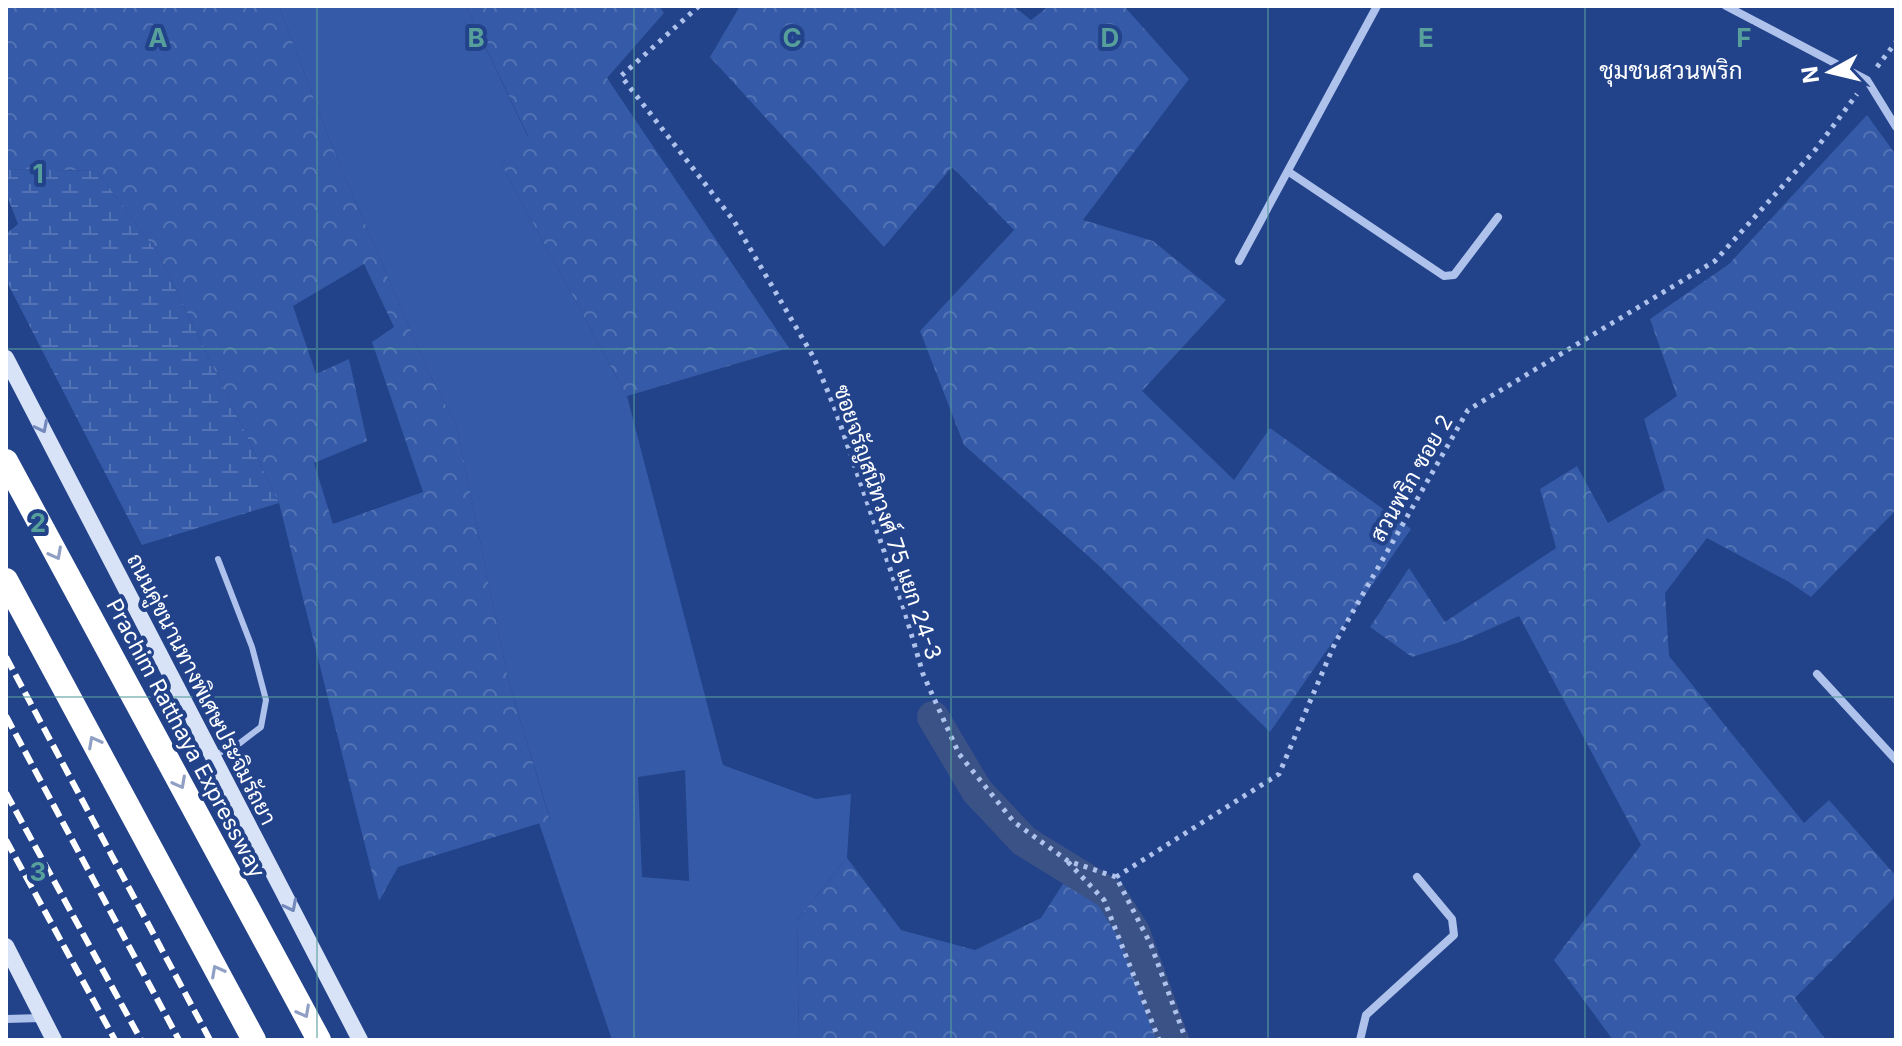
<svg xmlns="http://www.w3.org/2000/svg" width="1902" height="1046" font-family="Inter,Sarabun,sans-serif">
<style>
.grass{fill:#355aa7;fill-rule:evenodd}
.forest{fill:url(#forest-crowns);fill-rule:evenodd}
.wetland{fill:url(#wetland-marsh)}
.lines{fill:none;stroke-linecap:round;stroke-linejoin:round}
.canal{stroke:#3b5287;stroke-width:32}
.path{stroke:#aec2eb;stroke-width:5;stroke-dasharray:4 6;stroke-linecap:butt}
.lane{stroke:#aec2eb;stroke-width:6}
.street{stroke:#aec2eb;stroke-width:8}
.secondary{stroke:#d9e3f8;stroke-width:16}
.highway{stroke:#fff;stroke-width:24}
.rail{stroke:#fff;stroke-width:6;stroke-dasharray:14 6;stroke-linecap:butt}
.oneway{stroke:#748abc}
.oneway2{stroke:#90a0c4}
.grid{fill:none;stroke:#579f9a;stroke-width:2;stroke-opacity:0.55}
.labels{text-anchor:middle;stroke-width:8;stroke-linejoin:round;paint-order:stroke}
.street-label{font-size:22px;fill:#fff;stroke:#22428a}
.neighbourhood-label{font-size:24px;fill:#fff;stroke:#22428a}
.grid-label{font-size:26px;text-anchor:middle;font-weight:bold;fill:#579f9a;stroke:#22428a;stroke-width:8;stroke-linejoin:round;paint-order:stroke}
</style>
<defs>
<pattern id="forest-crowns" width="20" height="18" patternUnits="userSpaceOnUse" patternTransform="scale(2)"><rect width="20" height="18" fill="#355aa7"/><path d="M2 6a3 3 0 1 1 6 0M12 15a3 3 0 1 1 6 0" fill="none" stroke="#5373b4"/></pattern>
<pattern id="wetland-marsh" width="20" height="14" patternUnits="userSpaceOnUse" patternTransform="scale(2)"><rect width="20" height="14" fill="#355aa7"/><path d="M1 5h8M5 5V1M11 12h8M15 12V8" fill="none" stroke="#5373b4"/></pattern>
</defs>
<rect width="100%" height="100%" fill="#22428a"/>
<path class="grass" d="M279,6h187l62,131 -27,27 126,232 96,369 93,34 35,-5 -4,64 -50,62 2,120h-187l-73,-217 11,-4 -42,-140 -51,-252 -28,-54 -96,-224zM685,770l4,111 -47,-4 -4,-100z"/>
<g class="forest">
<path d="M6,6h273l54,143 96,224 28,54 51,252 42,141 -152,47 -19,34 -100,-398 -120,-248 -62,-84 -91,-2zM364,264l30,63 -22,15 51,150 -90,32 -19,-61 53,-22 -18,-82 -33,15 -23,-68z"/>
<polygon points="466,6 659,6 664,13 607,78 789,348 627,396 501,164 528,136"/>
<polygon points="740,6 1013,6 1031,20 1049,6 1124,6 1189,79 1083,220 1153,241 1226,300 1142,391 1234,480 1270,428 1411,529 1270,732 1097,564 964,445 920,331 1014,230 952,167 884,247 710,57"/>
<polygon points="1867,115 1896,155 1896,510 1811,597 1789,582 1707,538 1665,593 1669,656 1804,823 1829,800 1896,876 1896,896 1795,998 1826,1040 1613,1040 1554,960 1641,845 1519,616 1460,642 1412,657 1370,627 1409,568 1445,622 1556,548 1540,489 1577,466 1608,523 1665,490 1644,419 1677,396 1650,319 1729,264"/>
<polygon points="847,858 901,930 975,950 1041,918 1066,879 1119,916 1169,1040 799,1040 797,920"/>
</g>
<polygon class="wetland" points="6,169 97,171 159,255 279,503 142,545 6,280 6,234 18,224 6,193"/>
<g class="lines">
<polyline class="canal" points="933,717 977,791 1024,841 1110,894 1134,932 1173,1040"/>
<g class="path">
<polyline points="699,6 621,76 734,221 814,358 835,409 904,609 923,674 959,754 1014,822 1068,861 1116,877 1151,945 1186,1040"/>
<polyline points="1877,67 1896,42"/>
<polyline points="1068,862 1104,900 1159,1040"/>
<polyline points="1116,877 1279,774 1335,643 1468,410 1715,261 1816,149 1857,94"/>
</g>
<polyline class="lane" points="213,756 240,743 261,727 266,700 252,647 218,559"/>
<g class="street">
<polyline points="1726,6 1867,80 1896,127"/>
<polyline points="1289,172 1444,276 1454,275 1498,217"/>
<polyline points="1239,261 1377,6"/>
<polyline points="1817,674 1896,760"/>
<polyline points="6,1019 41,1018"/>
<polyline points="1360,1040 1366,1015 1454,935 1452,919 1417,877"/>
</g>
<g class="secondary">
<polyline points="6,358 360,1040"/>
<polyline points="6,946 54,1040"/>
</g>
<g class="highway">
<polyline points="6,461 319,1040"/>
<polyline points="6,580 254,1040"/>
</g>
<g class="rail">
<polyline points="6,657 210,1040"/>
<polyline points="6,716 179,1040"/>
<polyline points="6,793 141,1040"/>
<polyline points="6,840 115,1040"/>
</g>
</g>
<defs><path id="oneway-chevron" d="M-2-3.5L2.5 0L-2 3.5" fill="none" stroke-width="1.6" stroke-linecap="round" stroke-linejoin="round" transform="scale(2)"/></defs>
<g class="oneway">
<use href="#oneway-chevron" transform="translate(42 427) rotate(63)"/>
<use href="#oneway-chevron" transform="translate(291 906) rotate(63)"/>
</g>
<g class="oneway2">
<use href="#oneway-chevron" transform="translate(56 554) rotate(62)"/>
<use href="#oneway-chevron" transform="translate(94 742) rotate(-118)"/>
<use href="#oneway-chevron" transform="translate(180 783) rotate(62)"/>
<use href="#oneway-chevron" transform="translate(217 971) rotate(-118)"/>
<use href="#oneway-chevron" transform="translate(304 1012) rotate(62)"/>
</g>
<path class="grid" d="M317,6v1034M634,6v1034M951,6v1034M1268,6v1034M1585,6v1034M6,349h1890M6,697h1890"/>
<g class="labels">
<g class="street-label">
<text transform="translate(1411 478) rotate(-60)" y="8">สวนพริก ซอย 2</text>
<text transform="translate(888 522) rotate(71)" y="8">ซอยจรัญสนิทวงศ์ 75 แยก 24-3</text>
<text transform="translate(202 689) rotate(63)" y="8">ถนนคู่ขนานทางพิเศษประจิมรัถยา</text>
<text transform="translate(186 738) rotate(62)" y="8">Prachim Ratthaya Expressway</text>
</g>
<g class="neighbourhood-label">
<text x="1671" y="79">ชุมชนสวนพริก</text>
</g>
</g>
<g class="grid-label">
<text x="158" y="47">A</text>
<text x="476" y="47">B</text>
<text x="792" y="47">C</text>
<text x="1110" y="47">D</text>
<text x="1426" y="47">E</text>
<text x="1744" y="47">F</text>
<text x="38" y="183">1</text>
<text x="38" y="532">2</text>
<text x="38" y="881">3</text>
</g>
<rect width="1902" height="1046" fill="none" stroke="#ffffff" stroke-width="16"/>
<g transform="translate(1830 72) rotate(262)" stroke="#22428a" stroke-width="6" paint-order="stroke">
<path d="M0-6L14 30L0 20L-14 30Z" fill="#ffffff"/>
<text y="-12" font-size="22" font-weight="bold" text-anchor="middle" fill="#ffffff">N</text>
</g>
</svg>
